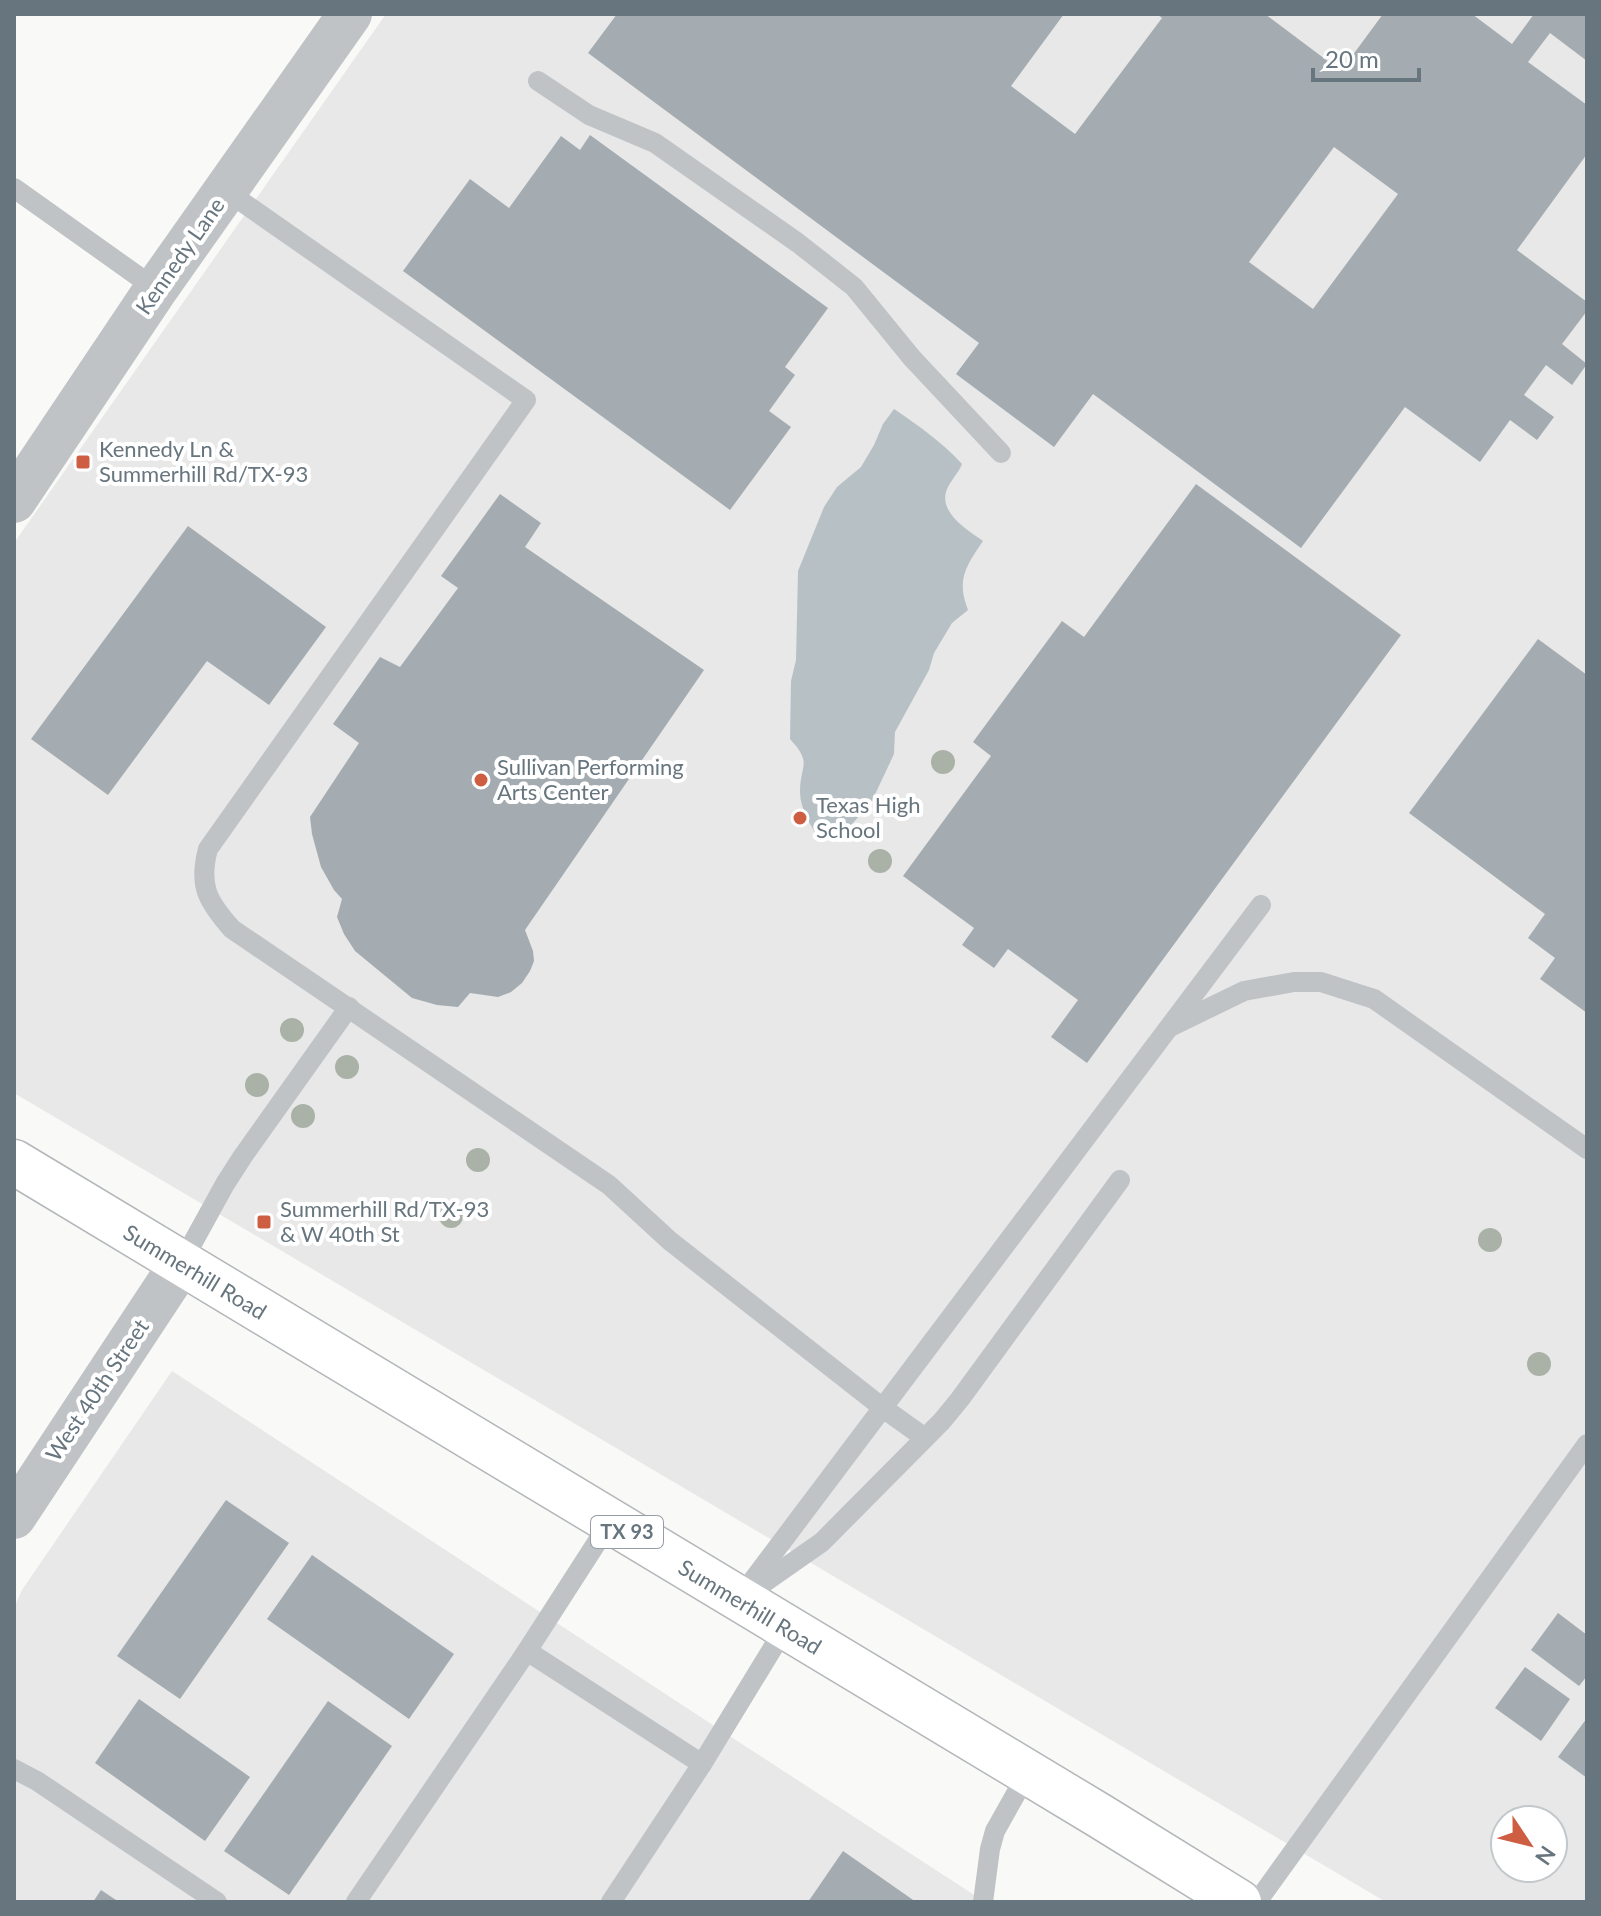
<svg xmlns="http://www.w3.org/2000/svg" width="1601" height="1916" font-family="Lato,sans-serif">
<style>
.built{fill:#e7e8e7;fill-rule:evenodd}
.water{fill:#b7c1c5}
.building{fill:#a4acb1;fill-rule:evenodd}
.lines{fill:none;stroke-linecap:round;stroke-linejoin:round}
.primary-casing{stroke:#b3b7ba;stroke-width:47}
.service{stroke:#bfc3c6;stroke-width:20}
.tertiary{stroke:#bfc3c6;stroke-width:44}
.primary{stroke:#fff;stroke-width:44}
.tree{fill:#aab2a7}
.poi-dot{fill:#ce5e42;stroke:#fff;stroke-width:3}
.labels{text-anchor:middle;stroke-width:8;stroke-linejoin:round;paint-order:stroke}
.shield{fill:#fff;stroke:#959ea5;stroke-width:2}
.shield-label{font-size:20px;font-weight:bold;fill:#67757e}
.street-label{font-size:22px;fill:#67757e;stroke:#fff}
.poi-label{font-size:22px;fill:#67757e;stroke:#fff;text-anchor:start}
</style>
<rect width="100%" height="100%" fill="#f9f9f7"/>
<g class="built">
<path d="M386,14h1201v1888h-201l-1372,-809v-550zM1505,1820h48v48h-48z"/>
<polygon points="172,1371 745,1746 985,1902 14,1902 14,1608 22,1590"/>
</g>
<path class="water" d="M894,409c25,17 48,33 68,55 -4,10 -13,18 -16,28 -6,22 22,38 37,49 -17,25 -27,39 -15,69l-16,13 -18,30 -5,17 -34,62 -1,22 -23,49 -28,31 -11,6h-13c-8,-15 -19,-31 -19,-48 0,-28 13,-28 -10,-53l1,-58 5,-21 2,-89 26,-64 13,-20 24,-20 13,-22 9,-21z"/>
<g class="building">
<path d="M617,14h447l-53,72 64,48 87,-116 -5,-4h108l76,57 42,-57h89l40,30 22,-30h53v47l-37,-28 -22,29 59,43v49l-70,96 70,52v9l-25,33 25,20 -15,21 -26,-20 -22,30 30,22 -17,23 -27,-20 -30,42 -75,-55 -104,141 -208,-154 -39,53 -98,-73 23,-31 -391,-290zM1334,147l64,47 -85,115 -64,-47z"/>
<polygon points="590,135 828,308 785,367 795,375 769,411 791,427 730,510 403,271 470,179 509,208 561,136 580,150"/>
<polygon points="1196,484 1401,635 1087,1063 1051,1037 1078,1000 1008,949 994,968 962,945 974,928 903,876 991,756 973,742 1062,621 1084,637"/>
<polygon points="500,494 541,523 525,547 704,670 525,930 533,951 534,961 530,971 522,983 511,992 498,997 470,993 458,1007 437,1005 412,998 355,951 344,934 337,917 342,899 334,890 321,867 312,834 310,817 359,743 333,724 380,657 400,667 458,588 441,576"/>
<polygon points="188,526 326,627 269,705 207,661 108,795 31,739"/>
<polygon points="1538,639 1587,675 1587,1013 1540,979 1555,958 1528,938 1545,914 1409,813"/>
<polygon points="226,1500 289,1543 180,1699 117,1656"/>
<polygon points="312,1555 454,1654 409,1719 267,1619"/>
<polygon points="1558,1613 1587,1635 1587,1676 1579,1686 1531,1650"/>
<polygon points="1525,1667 1570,1699 1541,1741 1495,1708"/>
<polygon points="139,1699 250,1777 205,1841 95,1763"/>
<polygon points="328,1701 392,1746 289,1895 224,1851"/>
<polygon points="1587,1718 1587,1778 1558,1757"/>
<polygon points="843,1851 916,1902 808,1902"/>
<polygon points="101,1890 119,1902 93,1902"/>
</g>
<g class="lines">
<g class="primary-casing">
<polyline id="primary" points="14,1162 1100,1816 1239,1902"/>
</g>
<g class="service">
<polyline points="538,81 589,115 655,143 798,243 854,287 912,358 1001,453"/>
<polyline points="14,188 156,289"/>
<path d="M225,190l301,210 -318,449c-10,37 0,53 24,80l377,256 61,56 213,167 42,30"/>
<polyline points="1172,1026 1244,991 1294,982 1321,982 1374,999 1587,1149"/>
<polyline points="181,1264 225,1184 243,1156 349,1007"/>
<polyline points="755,1589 822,1542 942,1421 960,1399 1120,1180"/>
<polyline points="738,1600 1261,905"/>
<polyline points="527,1651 702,1764"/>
<polyline points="14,1769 37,1781 217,1902"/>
<polyline points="356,1902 527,1651 610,1522"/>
<polyline points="611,1902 702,1764 785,1628"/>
<polyline points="983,1902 990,1849 995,1831 1027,1774"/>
<polyline points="1257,1902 1587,1444"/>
</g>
<g class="tertiary">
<polyline points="14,501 156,289 350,14"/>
<polyline points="14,1517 181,1264"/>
</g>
<use href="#primary" class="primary"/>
</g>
<g class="tree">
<circle cx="943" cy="762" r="12"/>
<circle cx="880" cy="861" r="12"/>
<circle cx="292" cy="1030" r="12"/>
<circle cx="347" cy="1067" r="12"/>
<circle cx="257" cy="1085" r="12"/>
<circle cx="303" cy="1116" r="12"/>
<circle cx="478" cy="1160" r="12"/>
<circle cx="451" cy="1216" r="12"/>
<circle cx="1490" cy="1240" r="12"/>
<circle cx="1539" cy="1364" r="12"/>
</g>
<g class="poi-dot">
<rect x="75" y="454" width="16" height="16" rx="4"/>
<circle cx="481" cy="780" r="8"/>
<circle cx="800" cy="818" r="8"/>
<rect x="256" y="1214" width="16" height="16" rx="4"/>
</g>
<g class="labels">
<rect class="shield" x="591" y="1516" width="72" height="32" rx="6"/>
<g class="shield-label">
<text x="627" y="1539">TX 93</text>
</g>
<g class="street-label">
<text transform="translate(180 256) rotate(-55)" y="8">Kennedy Lane</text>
<text transform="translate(195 1272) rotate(31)" y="8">Summerhill Road</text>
<text transform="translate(97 1390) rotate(-56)" y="8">West 40th Street</text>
<text transform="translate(750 1607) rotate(31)" y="8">Summerhill Road</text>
</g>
<g class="poi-label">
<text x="99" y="457">Kennedy Ln &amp;<tspan x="99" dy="25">Summerhill Rd/TX-93</tspan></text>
<text x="497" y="775">Sullivan Performing<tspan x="497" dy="25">Arts Center</tspan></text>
<text x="816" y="813">Texas High<tspan x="816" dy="25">School</tspan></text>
<text x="280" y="1217">Summerhill Rd/TX-93<tspan x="280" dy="25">&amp; W 40th St</tspan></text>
</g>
</g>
<rect width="1601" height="1916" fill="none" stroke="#67757e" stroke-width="32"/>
<g transform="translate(1529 1844) rotate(125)"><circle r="38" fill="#ffffff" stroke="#c2c8cb" stroke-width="2"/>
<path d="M0-6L14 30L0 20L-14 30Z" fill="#ce5e42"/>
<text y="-12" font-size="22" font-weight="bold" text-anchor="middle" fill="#67757e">N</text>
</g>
<path d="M1313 68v12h106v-12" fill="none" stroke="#67757e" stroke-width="4"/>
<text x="1325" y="68" font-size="24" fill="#67757e" stroke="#ffffff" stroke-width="6" paint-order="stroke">20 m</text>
</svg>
